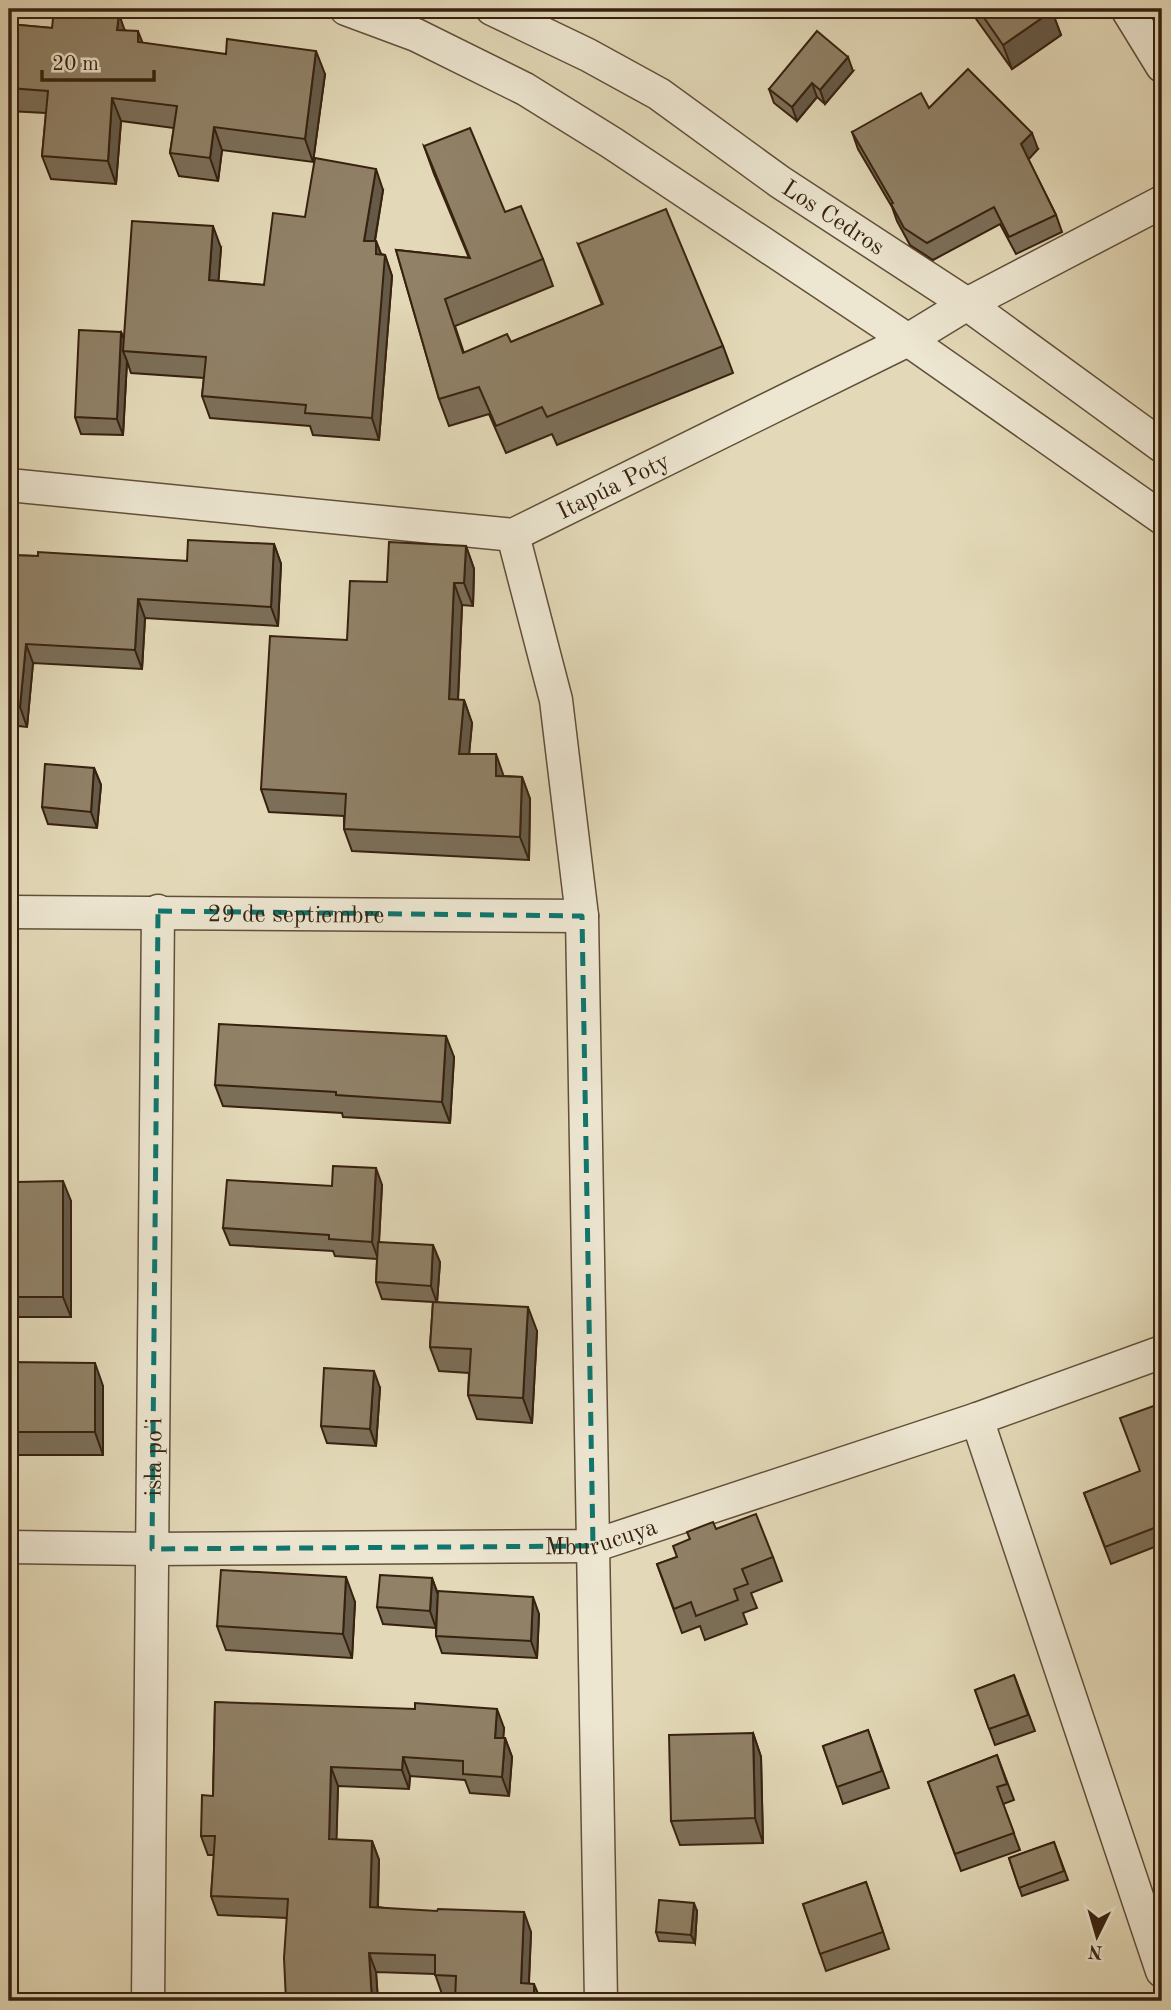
<svg xmlns="http://www.w3.org/2000/svg" width="1171" height="2010" font-family="'Old Standard TT',serif">
<style>
.lines{fill:none;stroke-linecap:round;stroke-linejoin:round}
.street-casing{stroke:#624f39;stroke-width:35}
.street{stroke:#ede6d1;stroke-width:32}
.wall{fill:#7c6f59;stroke:#37210f;stroke-width:2}
.shaded-wall{fill:#655a48;stroke:#37210f;stroke-width:2}
.building{fill:#908167;stroke:#37210f;stroke-width:2}
.marked{fill:none;stroke:#0f766e;stroke-width:5;stroke-dasharray:14 9;stroke-linejoin:round}
.labels{text-anchor:middle;stroke-width:5;stroke-linejoin:round;paint-order:stroke}
.street-label{font-size:24px;fill:#37210f;stroke:#ede6d1}
</style>
<rect width="100%" height="100%" fill="#e3d9b8"/>
<filter id="stains"><feTurbulence type="fractalNoise" baseFrequency=".00286" numOctaves="4"/><feColorMatrix values="0 0 0 0 .2 0 0 0 0 .09 0 0 0 0 .02 0 0 0 .5 -.17"/></filter>
<radialGradient id="worn" r=".72"><stop offset=".6" stop-color="#630" stop-opacity="0"/><stop offset="1" stop-color="#630" stop-opacity=".3"/></radialGradient>
<g class="lines">
<g class="street-casing">
<g id="street">
<polyline points="346,9 416,35 525,89 612,143 908,340 1162,518"/>
<path id="s1" d="M492,9l96,46 71,39 121,88 187,122 195,142"/>
<polyline points="1127,9 1162,66"/>
<path id="s2" d="M9,485l504,50 395,-195 59,-36 195,-102"/>
<polyline points="513,535 556,700 582,916 601,2001"/>
<path id="s3" d="M9,912l573,4"/>
<polyline points="977,1419 1162,1971"/>
<path id="s4" d="M9,1547l143,2 441,-3 384,-127 185,-67"/>
<path id="s5" d="M148,2001l10,-1090"/>
</g>
</g>
<use href="#street" class="street"/>
</g>
<g class="wall">
<polygon points="969,9 1051,9 1061,35 1012,69"/>
<polygon points="9,24 52,28 125,30 143,43 325,74 313,162 222,150 218,181 179,176 170,153 174,128 121,121 116,184 51,179 42,156 46,113 9,111"/>
<polygon points="853,71 825,104 817,97 797,121 774,103 769,89"/>
<polygon points="929,108 1038,149 1028,159 1056,215 1062,232 1016,254 1000,224 933,260 910,245 897,221 892,207 858,149 852,132"/>
<polygon points="424,146 505,212 543,259 553,286 455,326 464,353 511,342 602,305 578,244 723,346 733,373 557,445 552,434 506,453 489,414 449,426 439,399 396,250 469,258 434,174"/>
<polygon points="383,190 375,241 376,241 381,254 385,255 392,276 379,440 313,435 310,426 210,418 202,396 204,378 131,373 127,361 123,435 81,434 75,417 121,332 124,339 221,248 218,281 264,285 305,217"/>
<polygon points="274,544 281,564 278,626 145,618 142,669 33,663 27,727 9,725 9,555 187,561"/>
<polygon points="466,546 474,569 473,606 462,605 458,700 464,700 472,723 469,754 504,776 522,777 530,799 529,860 352,851 344,829 344,816 269,812 261,789 347,640 387,582"/>
<polygon points="94,768 101,785 97,828 48,824 42,807"/>
<polygon points="454,1057 450,1123 343,1117 342,1113 223,1106 215,1085"/>
<polygon points="382,1185 379,1242 440,1262 437,1302 537,1331 532,1423 477,1419 468,1395 469,1373 439,1371 430,1347 433,1302 382,1299 376,1282 377,1259 335,1256 333,1251 230,1245 223,1228 332,1186"/>
<polygon points="9,1192 71,1201 71,1317 9,1317"/>
<polygon points="9,1362 103,1386 103,1455 9,1455"/>
<polygon points="380,1388 376,1446 327,1443 321,1426"/>
<polygon points="1162,1403 1162,1544 1111,1564 1084,1493 1140,1472"/>
<polygon points="716,1529 773,1557 782,1581 751,1593 757,1608 743,1613 747,1624 705,1640 700,1626 682,1633 657,1564 677,1557"/>
<polygon points="432,1578 438,1594 539,1614 537,1658 442,1653 436,1636 436,1628 383,1624 377,1607"/>
<polygon points="355,1602 352,1658 226,1650 217,1626"/>
<polygon points="1014,1675 1035,1731 995,1745 975,1690"/>
<polygon points="215,1702 504,1728 503,1738 505,1738 512,1757 509,1796 470,1793 465,1780 410,1776 409,1789 338,1786 336,1840 372,1841 379,1860 378,1907 531,1932 529,1983 455,1995 442,1994 435,1974 376,1972 378,2001 286,2001 287,1918 218,1915 211,1896 214,1855 208,1855 201,1836 213,1796"/>
<polygon points="868,1730 889,1788 843,1804 823,1746"/>
<polygon points="753,1733 761,1757 763,1843 680,1845 671,1821"/>
<polygon points="997,1755 1014,1800 1003,1804 1020,1850 961,1871 928,1782"/>
<polygon points="1054,1842 1068,1880 1022,1896 1009,1858"/>
<polygon points="866,1882 889,1949 826,1971 803,1904"/>
<polygon points="697,1911 695,1943 659,1941 656,1932"/>
</g>
<g class="shaded-wall">
<polygon points="1052,11 1061,35 1012,69 1003,45"/>
<polygon points="119,14 127,37 117,30"/>
<polygon points="138,31 147,54 138,42"/>
<polygon points="316,51 325,74 313,162 305,139"/>
<polygon points="848,57 853,71 825,104 820,90"/>
<polygon points="812,83 817,97 797,121 792,107"/>
<polygon points="112,98 121,121 116,184 108,161"/>
<polygon points="214,127 222,150 218,181 210,158"/>
<polygon points="1032,133 1038,149 1027,161 1021,144"/>
<polygon points="376,169 383,190 371,263 364,241"/>
<polygon points="213,226 221,248 217,302 209,280"/>
<polygon points="376,241 384,262 385,255 392,276 379,440 372,418"/>
<polygon points="121,332 128,349 123,351 127,361 123,435 117,419"/>
<polygon points="274,544 281,564 278,626 271,607"/>
<polygon points="466,546 474,569 473,606 464,583"/>
<polygon points="454,583 462,605 457,721 449,699"/>
<polygon points="138,599 145,618 142,669 135,650"/>
<polygon points="26,644 33,663 27,727 20,707"/>
<polygon points="464,700 472,723 467,776 459,754"/>
<polygon points="496,754 504,777 496,776"/>
<polygon points="94,768 101,785 97,828 91,812"/>
<polygon points="522,777 530,799 529,860 520,837"/>
<polygon points="446,1036 454,1057 450,1123 442,1102"/>
<polygon points="376,1168 382,1185 378,1259 372,1242"/>
<polygon points="63,1181 71,1201 71,1317 63,1297"/>
<polygon points="433,1245 440,1262 437,1303 431,1286"/>
<polygon points="528,1307 537,1331 532,1423 523,1398"/>
<polygon points="95,1363 103,1386 103,1455 95,1432"/>
<polygon points="374,1371 380,1388 376,1446 370,1429"/>
<polygon points="346,1577 355,1602 352,1658 343,1634"/>
<polygon points="432,1578 438,1595 436,1628 430,1611"/>
<polygon points="533,1597 539,1614 537,1658 531,1641"/>
<polygon points="497,1709 504,1728 502,1757 495,1738"/>
<polygon points="753,1733 761,1757 763,1843 755,1818"/>
<polygon points="505,1738 512,1757 509,1796 502,1777"/>
<polygon points="403,1757 410,1776 409,1789 402,1770"/>
<polygon points="331,1767 338,1786 336,1859 329,1839"/>
<polygon points="372,1841 379,1860 377,1926 370,1907"/>
<polygon points="694,1903 697,1911 695,1943 691,1935"/>
<polygon points="524,1912 531,1932 528,2001 521,1983"/>
<polygon points="369,1953 376,1972 378,2001 372,2001"/>
<polygon points="534,1984 541,2001 534,2001"/>
</g>
<g class="building">
<polygon points="54,9 119,14 117,30 138,31 138,42 226,54 227,39 316,51 305,139 214,127 210,158 170,153 177,106 112,98 108,161 42,156 48,91 9,88 9,24 52,28"/>
<polygon points="978,9 1051,9 1052,11 1003,45"/>
<polygon points="817,31 848,57 820,90 812,83 792,107 769,89"/>
<polygon points="968,69 1032,133 1021,144 1056,215 1009,237 994,207 927,243 904,228 891,204 893,203 852,132 921,93 929,108"/>
<polygon points="470,128 505,212 521,206 543,259 445,299 463,353 507,334 511,342 603,304 578,244 666,209 723,346 547,417 542,407 496,426 479,387 439,399 396,250 470,258 424,146"/>
<polygon points="315,158 376,169 364,241 376,241 376,254 385,255 372,418 305,413 306,405 202,396 206,357 123,351 132,221 213,226 209,280 264,285 273,213 305,217"/>
<polygon points="79,330 121,332 117,419 75,417"/>
<polygon points="188,540 274,544 271,607 138,599 135,650 26,644 20,707 9,706 9,555 38,556 38,552 187,561"/>
<polygon points="389,542 466,546 464,583 454,583 449,699 464,700 459,754 496,754 496,776 522,777 520,837 344,829 346,794 261,789 270,636 347,640 350,581 387,582"/>
<polygon points="45,764 94,768 91,812 42,807"/>
<polygon points="219,1024 446,1036 442,1102 336,1095 336,1092 215,1085"/>
<polygon points="333,1166 376,1168 372,1242 329,1239 329,1235 223,1228 227,1180 332,1186"/>
<polygon points="63,1181 63,1297 9,1297 9,1192 17,1193 17,1182"/>
<polygon points="378,1242 433,1245 431,1286 376,1282"/>
<polygon points="433,1302 528,1307 523,1398 468,1395 471,1349 430,1347"/>
<polygon points="9,1362 95,1363 95,1432 9,1432"/>
<polygon points="324,1368 374,1371 370,1429 321,1426"/>
<polygon points="1162,1403 1162,1525 1105,1547 1084,1493 1140,1471 1120,1418"/>
<polygon points="756,1514 773,1557 742,1569 748,1584 734,1589 738,1600 696,1616 691,1602 674,1609 657,1564 677,1557 673,1546 690,1539 687,1532 713,1522 716,1529"/>
<polygon points="221,1570 346,1577 343,1634 217,1626"/>
<polygon points="380,1575 432,1578 430,1611 377,1607"/>
<polygon points="438,1591 533,1597 531,1641 436,1636"/>
<polygon points="1014,1675 1028,1715 989,1729 975,1690"/>
<polygon points="215,1702 415,1709 415,1703 497,1709 495,1738 505,1738 502,1777 463,1774 463,1761 403,1757 402,1770 331,1767 329,1839 372,1841 370,1907 437,1911 438,1909 524,1912 521,1983 534,1984 534,2001 455,2001 456,1976 435,1975 435,1955 369,1953 372,2001 286,2001 284,1958 288,1899 211,1896 215,1836 201,1836 202,1795 213,1796"/>
<polygon points="868,1730 882,1771 837,1787 823,1746"/>
<polygon points="753,1733 755,1818 671,1821 669,1735"/>
<polygon points="997,1755 1007,1784 997,1787 1014,1833 955,1854 928,1782"/>
<polygon points="1054,1842 1064,1871 1019,1888 1009,1858"/>
<polygon points="866,1882 883,1932 820,1954 803,1904"/>
<polygon points="659,1900 694,1903 691,1935 656,1932"/>
</g>
<path class="marked" d="M158,911l424,5 11,630 -441,3z"/>
<g class="labels">
<g class="street-label">
<text dy="8" stroke="none"><textPath href="#s1" startOffset="401">Los Cedros</textPath></text>
<text dy="8" stroke="none"><textPath href="#s2" startOffset="618">Itapúa Poty</textPath></text>
<text dy="8" stroke="none"><textPath href="#s3" startOffset="287">29 de septiembre</textPath></text>
<text dy="8" stroke="none"><textPath href="#s5" startOffset="544">isla po'i</textPath></text>
<text dy="8" stroke="none"><textPath href="#s4" startOffset="593">Mburucuya</textPath></text>
</g>
</g>
<rect width="1171" height="2010" fill="none" stroke="#e3d9b8" stroke-width="35"/>
<rect x="10" y="10" width="1150" height="1989" fill="none" stroke="#37210f" stroke-width="3.5"/>
<rect x="18" y="18" width="1136" height="1975" fill="none" stroke="#37210f" stroke-width="2"/>
<g transform="translate(1097 1936) rotate(185)" stroke="#ede6d1" stroke-width="5" paint-order="stroke">
<path d="M0-5L12 26L0 18L-12 26Z" fill="#37210f"/>
<text y="-10" font-size="19" font-weight="bold" text-anchor="middle" fill="#37210f">N</text>
</g>
<path d="M42 70v10h112v-10" fill="none" stroke="#37210f" stroke-width="3.5"/>
<text x="52" y="70" font-size="21" fill="#37210f" stroke="#ede6d1" stroke-width="5" paint-order="stroke">20 m</text>
<rect width="100%" height="100%" filter="url(#stains)"/>
<rect width="100%" height="100%" fill="url(#worn)"/>
</svg>
